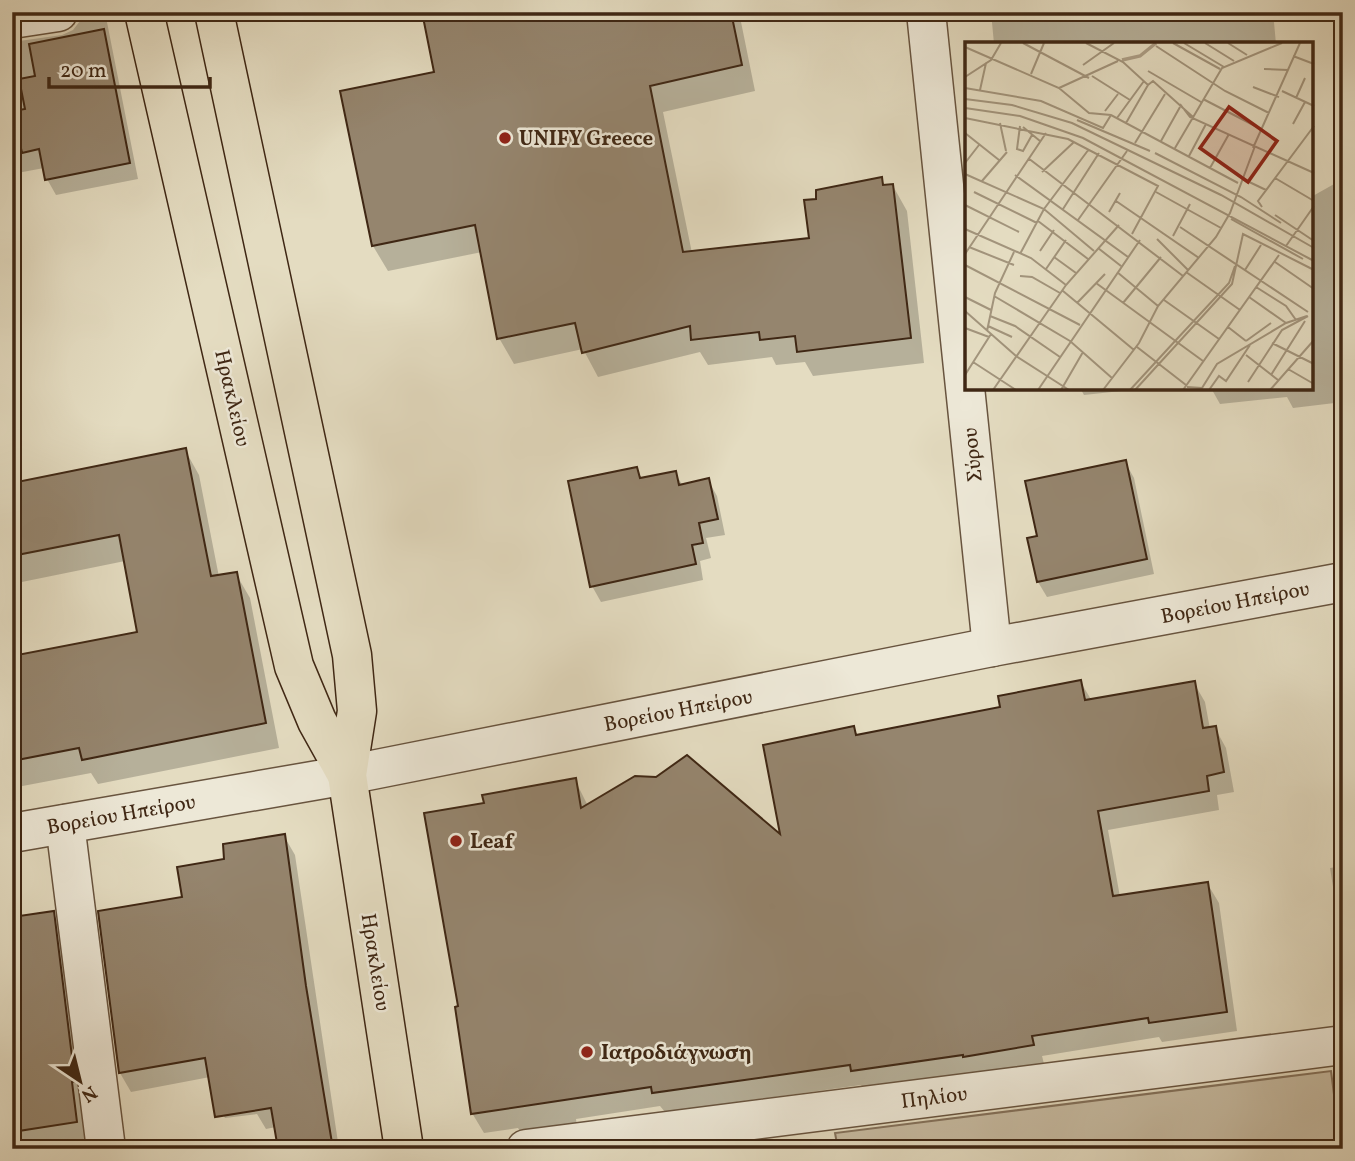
<svg xmlns="http://www.w3.org/2000/svg" width="1355" height="1161" font-family="Vollkorn,serif">
<style>
.green{fill:#c8bda4;stroke:#84725c;stroke-width:2}
.shadow{fill:#0003}
.building{fill:#95856e;stroke:#3f2714;stroke-width:2}
.lines{fill:none;stroke-linecap:round;stroke-linejoin:round}
.minor-casing{stroke:#68543f;stroke-width:41}
.major-casing{stroke:#3f2714;stroke-width:41}
.minor{stroke:#ede8d7;stroke-width:38}
.major{stroke:#e4dcc1;stroke-width:38}
.poi-dot{fill:#8f2418;stroke:#ede8d7;stroke-width:2.5}
.labels{text-anchor:middle;stroke-width:5;stroke-linejoin:round;paint-order:stroke}
.poi-label{font-size:21px;font-weight:bold;fill:#3f2714;stroke:#ede8d7;text-anchor:start}
.street-label{font-size:21px;fill:#3f2714;stroke:#ede8d7}
.inset-river{fill:none;stroke:#ac9e86;stroke-width:3.5}
.inset-road{fill:none;stroke:#a2947c;stroke-width:2}
.view{fill:#8f2418;fill-opacity:0.15;stroke:#8f2418;stroke-width:3.5}
.inset-edge{fill:none;stroke:#3f2714;stroke-width:3.5}
</style>
<rect width="100%" height="100%" fill="#e4dcc1"/>
<filter id="stains"><feTurbulence type="fractalNoise" baseFrequency=".00286" numOctaves="4"/><feColorMatrix values="0 0 0 0 .2 0 0 0 0 .09 0 0 0 0 .02 0 0 0 .5 -.17"/></filter>
<radialGradient id="worn" r=".72"><stop offset=".6" stop-color="#630" stop-opacity="0"/><stop offset="1" stop-color="#630" stop-opacity=".3"/></radialGradient>
<polygon class="green" points="1331,1071 1341,1149 838,1149 835,1133"/>
<g class="shadow">
<polygon points="81,12 105,12 138,179 56,195 47,179 44,168 12,174 12,42 62,35 73,30 80,21"/>
<polygon points="424,12 739,12 755,91 663,112 692,253 811,239 817,201 881,179 886,187 893,186 907,211 924,363 813,376 805,362 776,365 772,357 708,365 700,352 598,377 583,349 514,364 499,338 482,252 388,271 373,246 436,73"/>
<polygon points="991,12 1273,12 1276,44 994,44"/>
<polygon points="1343,179 1343,402 1293,408 1287,397 1220,404 1211,388 1311,388 1311,197"/>
<polygon points="1080,388 1121,388 1121,391 1084,395"/>
<polygon points="185,450 199,475 219,577 236,574 250,598 279,748 98,784 91,773 12,788 12,658 139,633 125,561 12,584 12,485"/>
<polygon points="1125,462 1134,478 1154,574 1047,597 1038,582 1039,537"/>
<polygon points="636,469 642,479 675,473 683,486 708,480 717,496 725,535 706,538 711,558 700,561 703,580 601,602 592,586"/>
<polygon points="1080,681 1092,701 1194,683 1205,702 1210,729 1215,728 1226,748 1234,792 1217,795 1219,810 1108,830 1120,897 1207,883 1219,903 1237,1031 1162,1042 1159,1037 1042,1056 1044,1064 864,1090 861,1085 665,1112 660,1106 576,1119 579,1141 530,1149 518,1128 484,1133 472,1113 460,1008 486,804 575,780 588,806 783,839 853,728 858,737 1002,708"/>
<polygon points="284,836 295,855 339,1149 279,1149 276,1127 266,1129 257,1114 225,1118 214,1099 210,1077 131,1092 120,1073 100,913 184,899 226,861"/>
<polygon points="1343,866 1343,949 1330,868"/>
<polygon points="53,913 69,941 92,1149 12,1149 12,919"/>
</g>
<g class="building">
<polygon points="422,12 731,12 742,65 650,86 683,252 809,238 804,200 816,199 816,190 882,177 883,185 893,184 911,338 797,352 795,336 760,340 759,332 691,340 690,326 582,353 575,323 497,339 475,225 372,246 340,91 434,72"/>
<polygon points="104,29 130,163 45,180 39,149 22,153 13,111 25,109 19,79 35,76 29,44"/>
<polygon points="186,448 211,576 237,572 266,723 82,760 79,748 12,761 12,656 137,632 119,535 12,556 12,483"/>
<polygon points="1126,460 1147,559 1037,582 1027,538 1037,536 1025,481"/>
<polygon points="637,467 640,478 676,471 679,485 709,478 718,519 699,523 703,543 692,545 696,564 590,587 568,481"/>
<polygon points="1081,680 1085,700 1195,681 1203,728 1216,726 1224,772 1207,776 1209,791 1098,811 1113,896 1208,882 1227,1012 1149,1023 1148,1018 1032,1036 1034,1045 963,1057 963,1055 851,1071 850,1065 652,1093 651,1087 471,1114 455,1007 458,1006 424,813 484,803 482,795 576,778 581,808 635,776 656,777 687,755 780,834 763,745 854,726 856,735 1000,707 998,696"/>
<polygon points="285,834 306,986 333,1149 278,1149 271,1108 215,1117 205,1058 119,1073 98,911 182,897 177,867 224,859 223,844"/>
<polygon points="54,911 75,1081 72,1082 77,1122 12,1132 12,917"/>
</g>
<g class="lines">
<g class="minor-casing">
<g id="minor">
<polyline points="926,12 992,647"/>
<polyline points="12,19 58,12"/>
<polyline points="65,824 106,1149"/>
<polyline points="12,833 347,775 992,647 1343,582"/>
<polyline points="526,1149 1343,1045"/>
</g>
</g>
<g class="major-casing">
<g id="major">
<polyline points="144,12 294,666 317,721 347,775"/>
<polyline points="214,12 352,655 357,711 347,775 404,1149"/>
</g>
</g>
<use href="#minor" class="minor"/>
<use href="#major" class="major"/>
</g>
<g class="poi-dot">
<circle cx="505" cy="138" r="7"/>
<circle cx="456" cy="841" r="7"/>
<circle cx="587" cy="1052" r="7"/>
</g>
<g class="labels">
<g class="poi-label">
<text x="519" y="145">UNIFY Greece</text>
<text x="470" y="848">Leaf</text>
<text x="601" y="1059">Ιατροδιάγνωση</text>
</g>
<g class="street-label">
<text transform="translate(233 398) rotate(77)" y="7">Ηρακλείου</text>
<text transform="translate(972 455) rotate(-96)" y="7">Σύρου</text>
<text transform="translate(1235 602) rotate(-11)" y="7">Βορείου Ηπείρου</text>
<text transform="translate(678 710) rotate(-11)" y="7">Βορείου Ηπείρου</text>
<text transform="translate(121 814) rotate(-10)" y="7">Βορείου Ηπείρου</text>
<text transform="translate(376 962) rotate(81)" y="7">Ηρακλείου</text>
<text transform="translate(934 1097) rotate(-7)" y="7">Πηλίου</text>
</g>
</g>
<g transform="translate(965 42)">
<rect width="348" height="348" fill="#e4dcc1"/>
<path class="inset-river" d="M157,18l18,-4 16,-13"/>
<path class="inset-road" d="M58,1l66,35M121,1l37,19 25,23 5,-4 40,36M208,1l47,26M219,1l40,24M240,1l29,18M263,1l19,12M191,4l69,45 44,22M0,5l94,41 30,25 22,2 127,68M328,14l21,8M118,23l31,-22M299,27l24,1M183,29l53,31M66,32l13,-31M127,34l38,24M0,35l26,-17 10,-17M288,45l26,10M0,46l76,13 62,27 8,-13M94,46l59,-27M15,48l6,-27M317,49l32,15M331,56l9,-20M0,57l47,6 60,18 149,72 93,53M238,57l58,30M215,62l10,13 124,56M0,66l55,8 63,22 231,123M140,69l13,-17M0,76l103,21 90,47 -26,48M152,76l27,-37M112,78l73,31M35,81l6,28M161,81l22,-38M328,82l12,-22M55,84l-3,23 6,2 9,-16M58,85l17,14M0,91l34,27M196,99l19,-34M170,101l30,-49M210,106l47,-80 60,-25M288,106l47,-105M190,111l86,44 40,26M224,114l17,-32M63,116l155,118M0,121l14,-18M245,126l19,-34M77,130l32,-30M0,132l79,35 50,42M50,133l113,82M310,136l39,23M278,137l23,11M17,139l25,-29M9,150l63,31M191,150l65,36M151,159l83,57M0,163l54,27M297,165l-4,-6 56,-75M98,167l36,-56M144,170l11,-19M310,173l39,26M266,177l72,40M113,178l49,-69M73,179l50,38M215,185l128,85M0,187l66,29 35,27M208,194l17,-32M192,197l31,31M321,204l28,-40M4,205l45,18M133,206l23,18M75,209l14,-21M0,212l81,-121M55,212l24,-45 45,-60M89,215l22,16M310,220l39,27M0,223l115,60M81,227l20,-29M280,228l16,-25M152,230l41,34M221,230l54,38M55,234l12,1 28,16M131,241l107,78M291,245l30,19 10,14M98,249l71,59M29,254l76,45 42,37M0,255l26,13M284,255l37,26M199,258l55,39M112,261l28,-29M158,261l38,-46M0,269l51,45 53,34M25,274l25,10 45,31M23,284l24,11M263,285l18,14M0,286l24,9M22,289l8,-38 19,-41M211,298l53,-57 6,-17M281,299l25,-18M307,301l42,21M172,305l49,38M281,313l32,25M8,320l43,28M323,327l26,15M0,333l26,-41M306,333l34,-54M283,340l34,-52 26,-14M222,345l15,1 15,-24 69,-41 21,-7M28,348l73,-105 53,-60M73,348l102,-150M96,348l22,-38M138,348l36,-47 19,-37 58,-69 14,-24 25,-67M165,348l46,-50M170,348l97,-106 11,-50 71,36M218,348l96,-135M244,348l10,-14 7,5 24,-36M305,348l44,-50"/>
<path class="view" d="M264,65l48,34 -29,41 -48,-34z"/>
<rect width="348" height="348" class="inset-edge"/>
</g>
<rect width="1355" height="1161" fill="none" stroke="#e4dcc1" stroke-width="42"/>
<rect x="14" y="14" width="1327" height="1133" fill="none" stroke="#3f2714" stroke-width="3.5"/>
<rect x="21" y="21" width="1313" height="1119" fill="none" stroke="#3f2714" stroke-width="2"/>
<g transform="translate(80 1081) rotate(145)" stroke="#ede8d7" stroke-width="5" paint-order="stroke">
<path d="M0-5L12 26L0 18L-12 26Z" fill="#3f2714"/>
<text y="-10" font-size="19" font-weight="bold" text-anchor="middle" fill="#3f2714">N</text>
</g>
<path d="M49 77v10h161v-10" fill="none" stroke="#3f2714" stroke-width="3.5"/>
<text x="60" y="77" font-size="21" fill="#3f2714" stroke="#ede8d7" stroke-width="5" paint-order="stroke">20 m</text>
<rect width="100%" height="100%" filter="url(#stains)"/>
<rect width="100%" height="100%" fill="url(#worn)"/>
</svg>
